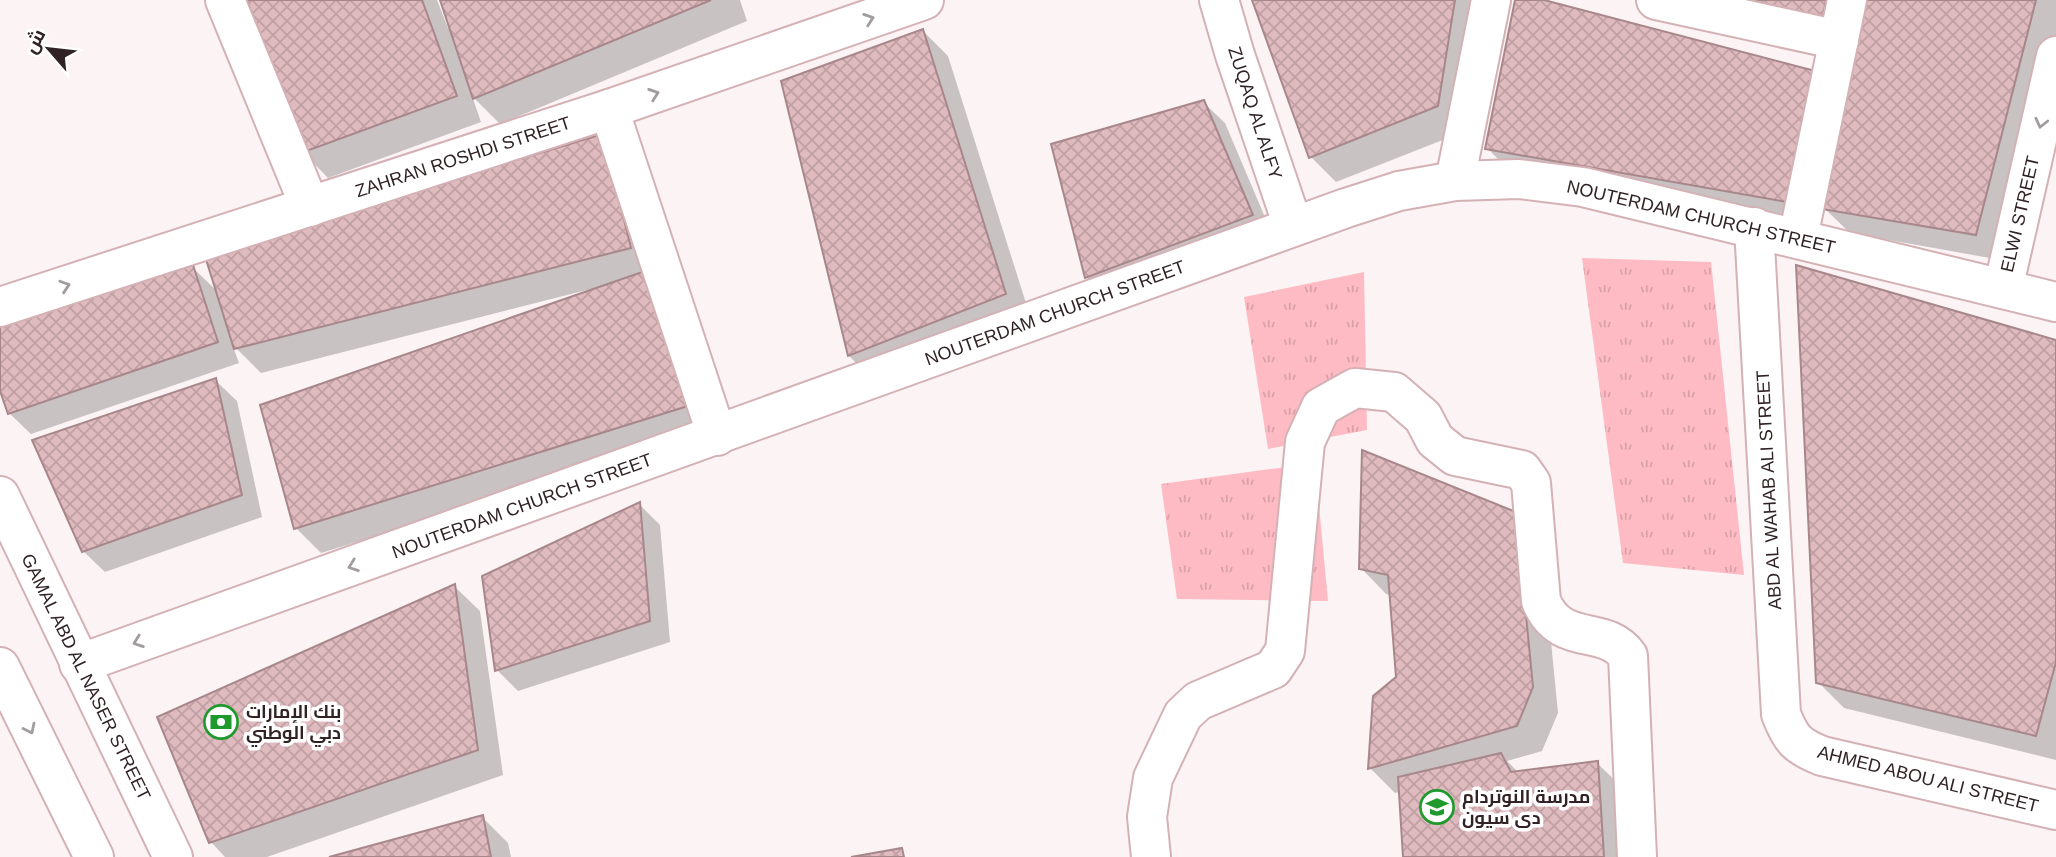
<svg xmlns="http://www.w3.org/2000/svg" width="2056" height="857" font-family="Arial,Cairo,sans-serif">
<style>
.grass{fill:url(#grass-tufts)}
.shadow{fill:#0003}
.building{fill:url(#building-cross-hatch);stroke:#a8878b;stroke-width:2}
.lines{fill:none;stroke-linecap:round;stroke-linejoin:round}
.minor-casing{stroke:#d4b1b5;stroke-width:42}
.major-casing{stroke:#d4b1b5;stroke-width:42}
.minor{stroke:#fff;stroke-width:38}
.major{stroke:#fff;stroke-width:38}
.oneway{stroke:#a29c9d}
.labels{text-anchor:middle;stroke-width:7;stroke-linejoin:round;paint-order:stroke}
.street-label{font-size:18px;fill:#312325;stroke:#fff}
.poi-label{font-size:18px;font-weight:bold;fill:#312325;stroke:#fff;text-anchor:start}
</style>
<defs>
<pattern id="grass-tufts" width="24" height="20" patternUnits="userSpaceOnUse" patternTransform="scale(1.75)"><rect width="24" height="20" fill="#febbc4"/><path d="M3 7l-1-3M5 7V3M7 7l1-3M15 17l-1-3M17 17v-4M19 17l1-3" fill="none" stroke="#daa0a8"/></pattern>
<pattern id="building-cross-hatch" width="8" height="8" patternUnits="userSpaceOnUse" patternTransform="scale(1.75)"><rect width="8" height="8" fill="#dfbbbf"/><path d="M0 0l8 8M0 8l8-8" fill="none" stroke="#c0a0a4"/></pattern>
</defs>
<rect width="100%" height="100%" fill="#fbf3f4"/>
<g class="grass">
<polygon points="1582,258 1711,262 1744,575 1623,563"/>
<polygon points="1364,272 1367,430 1268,449 1244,297"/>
<polygon points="1315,463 1328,601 1177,599 1161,484"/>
</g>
<g class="shadow">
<polygon points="249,0 437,0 448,28 451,27 442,0 740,0 747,21 500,124 472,96 481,122 328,178 303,152"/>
<polygon points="1254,0 1484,0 1463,132 1336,182 1311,157"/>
<polygon points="1517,0 1537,0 1818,73 1812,227 1513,174 1487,148"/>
<polygon points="1868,0 2056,0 2056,44 2001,260 1850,233 1824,208"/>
<polygon points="923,31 948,56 1031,319 875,381 849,356 783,82"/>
<polygon points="1203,102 1225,123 1273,236 1108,299 1086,277"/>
<polygon points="602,136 715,431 321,553 296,528 588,293 587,290 261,373 232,344 239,363 31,434 9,413 0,386 0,326 192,267 219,293"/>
<polygon points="2056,342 2056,760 1844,708 1818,682"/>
<polygon points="215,380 237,401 262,517 105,572 83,551"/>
<polygon points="639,504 660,525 670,642 518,691 497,670"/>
<polygon points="1541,539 1558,713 1542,751 1507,761 1519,773 1597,763 1623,788 1627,857 1405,857 1400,792 1395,793 1370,768 1398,678 1391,595 1386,594 1361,568"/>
<polygon points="454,586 480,611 503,775 267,857 225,857 211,842"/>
<polygon points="482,817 508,843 511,857 336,857"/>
</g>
<g class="building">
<polygon points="247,0 422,0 457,96 301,153"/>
<polygon points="440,0 711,0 473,99"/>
<polygon points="1252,0 1455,0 1438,106 1309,158"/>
<polygon points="1515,0 1544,0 1819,72 1787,202 1485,149"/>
<polygon points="1744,0 1826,0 1823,17"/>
<polygon points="1866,0 2036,0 1976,235 1822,209"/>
<polygon points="923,29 1006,294 848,356 781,81"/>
<polygon points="1204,100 1253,215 1085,278 1051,144"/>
<polygon points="603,134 631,248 234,349 204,253"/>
<polygon points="193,265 218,342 8,414 0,391 0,324"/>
<polygon points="1796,265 2056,340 2056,662 2036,736 1816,683"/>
<polygon points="645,271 691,405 294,529 260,405"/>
<polygon points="216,378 242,495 82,552 32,440"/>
<polygon points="1362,450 1516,512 1533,687 1517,726 1368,769 1373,696 1396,677 1388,575 1359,569"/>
<polygon points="640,502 650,621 495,671 482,576"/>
<polygon points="455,584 478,750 209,843 157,717"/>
<polygon points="1501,753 1511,772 1598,761 1604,857 1403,857 1398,777"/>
<polygon points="483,815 491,857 329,857"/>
<polygon points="902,848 904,857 851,857"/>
</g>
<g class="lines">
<g class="minor-casing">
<g id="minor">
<polyline points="225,0 310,207"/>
<polyline points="1219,0 1235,55 1293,226"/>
<polyline points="1656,0 1839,40"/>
<polyline points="609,109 717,436"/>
<polyline points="1455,181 1491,0"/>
<path d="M1754,227l27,487c10,26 16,32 41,42l234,54"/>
<polyline points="1798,238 1847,0"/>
<polyline points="2003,289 2056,56"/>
<polyline points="0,307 609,109 924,0"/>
<polyline points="79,664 1346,208 1399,191 1455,181 1519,179 1583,187 2056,302"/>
<path d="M1151,857l-4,-40 6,-39 30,-63 15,-14 75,-32 12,-18 20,-209 16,-35 34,-19 39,4 29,25 12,23 20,16 67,14 9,13 10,118c20,48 64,22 87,55l9,201"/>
</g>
</g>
<g class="major-casing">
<g id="major">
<polyline points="0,496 173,857"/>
<polyline points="0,667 94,857"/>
</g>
</g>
<use href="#minor" class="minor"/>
<use href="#major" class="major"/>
</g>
<defs><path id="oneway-chevron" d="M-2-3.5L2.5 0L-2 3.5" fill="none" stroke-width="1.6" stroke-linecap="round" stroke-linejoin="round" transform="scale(1.75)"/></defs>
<g class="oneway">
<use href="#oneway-chevron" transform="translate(869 19) rotate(-19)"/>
<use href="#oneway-chevron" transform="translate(654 94) rotate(-19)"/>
<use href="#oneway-chevron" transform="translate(2041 123) rotate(103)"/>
<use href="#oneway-chevron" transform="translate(65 286) rotate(-18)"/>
<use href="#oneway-chevron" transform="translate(353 566) rotate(160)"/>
<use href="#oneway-chevron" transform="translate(138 642) rotate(160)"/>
<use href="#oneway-chevron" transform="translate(30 729) rotate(64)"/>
</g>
<defs>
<g id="bank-ring" transform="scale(1.75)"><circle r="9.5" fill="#fff" stroke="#1e9a2d" stroke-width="1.5"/><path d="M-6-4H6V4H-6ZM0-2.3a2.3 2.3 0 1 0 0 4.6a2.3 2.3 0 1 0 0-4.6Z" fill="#1e9a2d"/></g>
<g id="school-ring" transform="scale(1.75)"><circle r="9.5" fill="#fff" stroke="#1e9a2d" stroke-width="1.5"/><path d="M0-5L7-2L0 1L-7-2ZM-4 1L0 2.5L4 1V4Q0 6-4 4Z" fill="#1e9a2d"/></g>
</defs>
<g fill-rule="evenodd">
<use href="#bank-ring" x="221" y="722"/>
<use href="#school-ring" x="1437" y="807"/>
</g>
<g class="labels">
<g class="street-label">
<text transform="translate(1255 113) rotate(72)" y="6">ZUQAQ AL ALFY</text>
<text transform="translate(463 157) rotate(-18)" y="6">ZAHRAN ROSHDI STREET</text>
<text transform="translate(2020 214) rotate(-77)" y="6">ELWI STREET</text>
<text transform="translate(1701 217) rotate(13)" y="6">NOUTERDAM CHURCH STREET</text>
<text transform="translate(1055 313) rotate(-20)" y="6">NOUTERDAM CHURCH STREET</text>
<text transform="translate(1769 490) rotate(-93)" y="6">ABD AL WAHAB ALI STREET</text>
<text transform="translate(522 506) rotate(-20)" y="6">NOUTERDAM CHURCH STREET</text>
<text transform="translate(86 677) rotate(64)" y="6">GAMAL ABD AL NASER STREET</text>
<text transform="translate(1928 779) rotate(14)" y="6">AHMED ABOU ALI STREET</text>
</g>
<g class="poi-label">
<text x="246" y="718">بنك الإمارات<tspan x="246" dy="21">دبي الوطني</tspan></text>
<text x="1462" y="803">مدرسة النوتردام<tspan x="1462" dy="21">دى سيون</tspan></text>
</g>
</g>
<g transform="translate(49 49) rotate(298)" stroke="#ffffff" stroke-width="5" paint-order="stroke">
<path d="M0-5L12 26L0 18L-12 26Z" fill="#312325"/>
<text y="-10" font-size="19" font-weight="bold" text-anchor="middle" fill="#312325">ش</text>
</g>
</svg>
